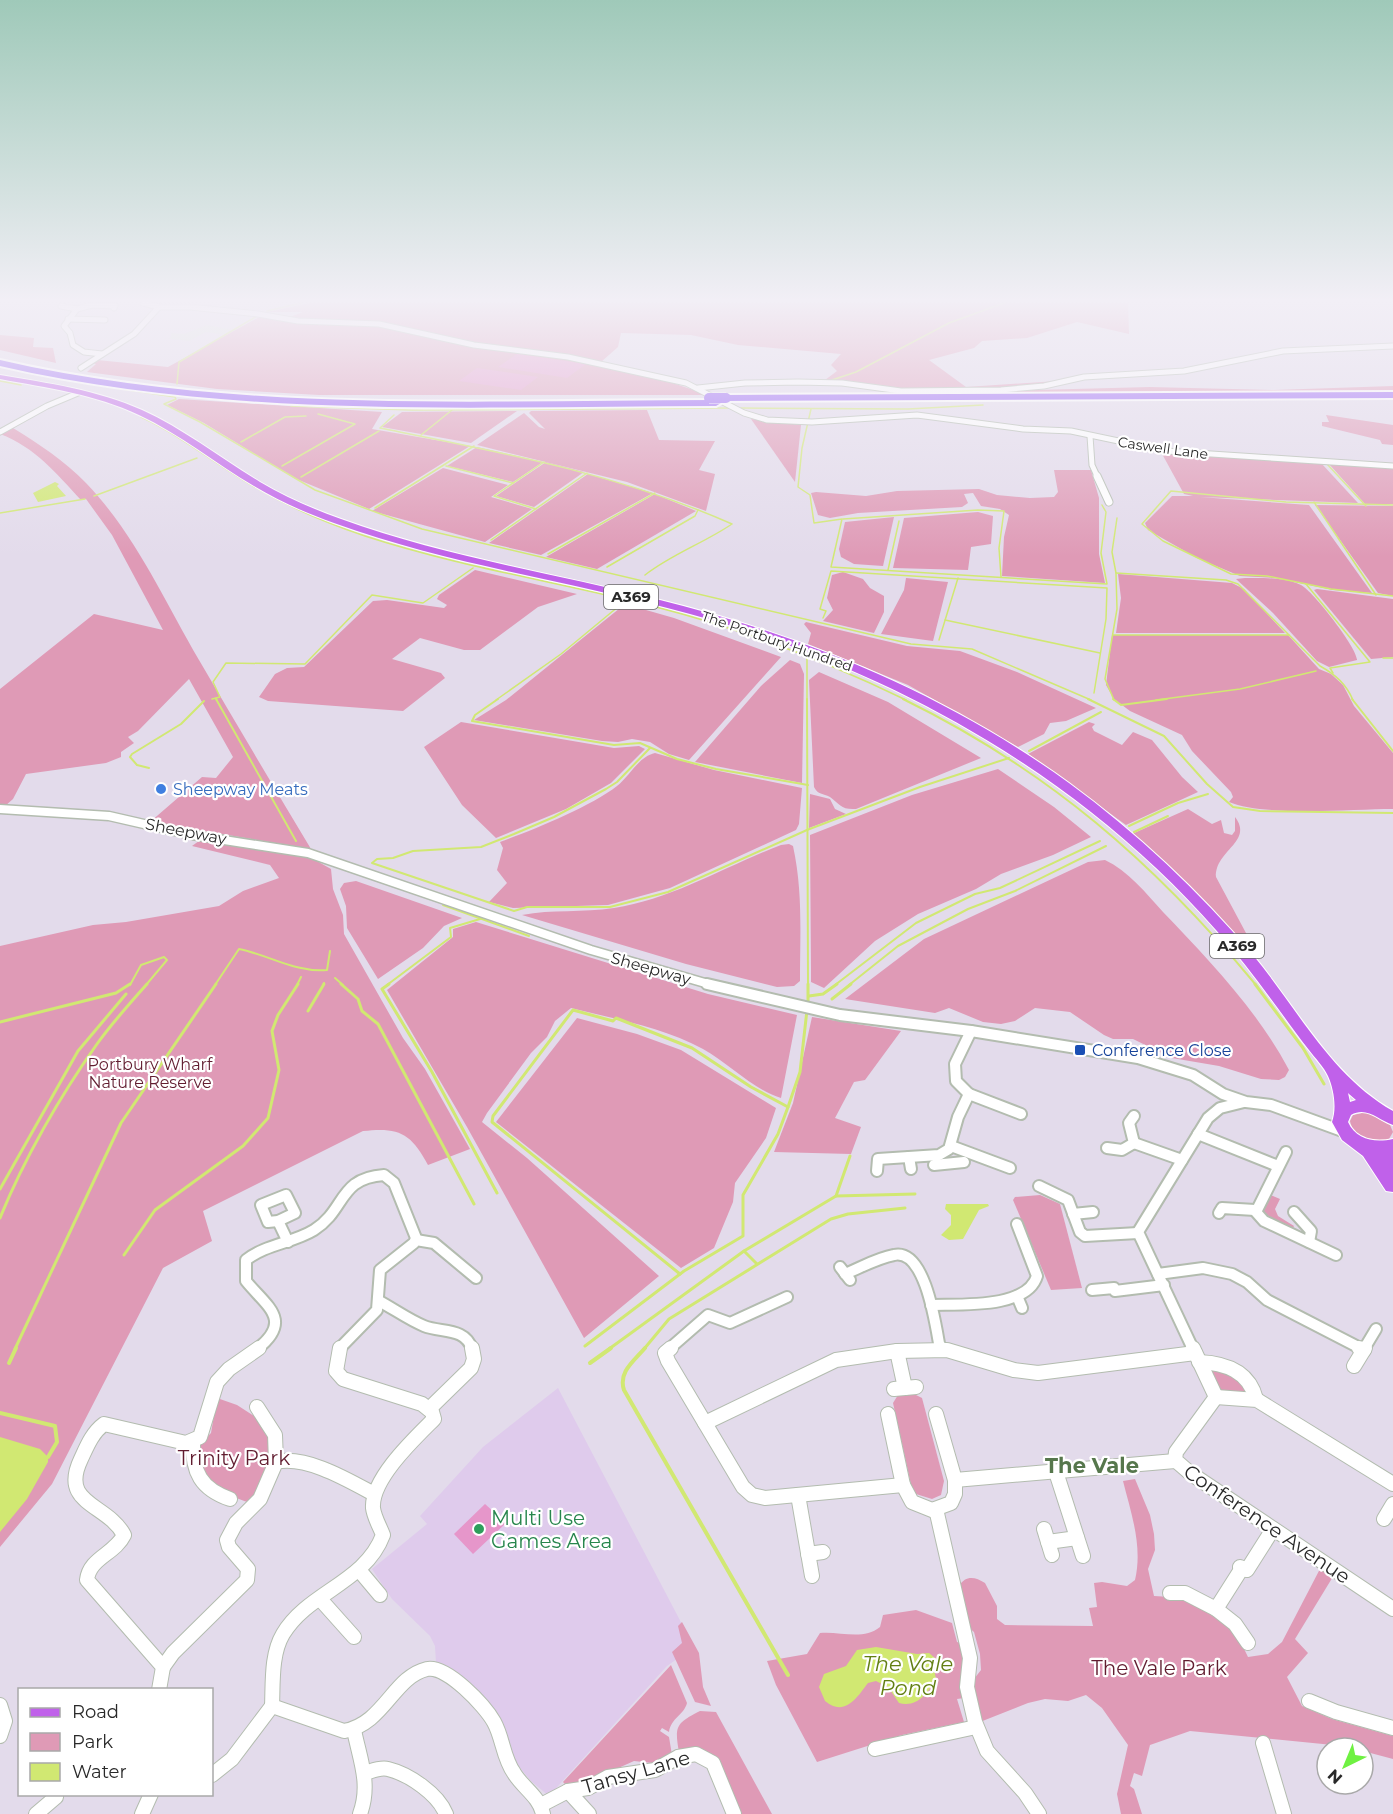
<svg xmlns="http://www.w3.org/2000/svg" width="1393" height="1814" font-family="Montserrat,sans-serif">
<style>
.industrial{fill:#dce3dd}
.education{fill:#dfcbec}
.green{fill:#df9ab6}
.pitch{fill:#e696ca}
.water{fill:#d1e872}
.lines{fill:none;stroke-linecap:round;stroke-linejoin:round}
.stream-far3{stroke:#d1e872;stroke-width:1.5}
.stream-far2{stroke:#d1e872;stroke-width:2}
.stream-far1{stroke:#d1e872;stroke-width:3}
.stream{stroke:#d1e872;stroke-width:4}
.minor-far4-casing{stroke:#b3bcaf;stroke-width:7}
.minor-far3-casing{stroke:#b3bcaf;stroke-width:9}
.minor-far2-casing{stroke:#b3bcaf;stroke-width:11}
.minor-far1-casing{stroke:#b3bcaf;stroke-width:14}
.minor-casing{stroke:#b3bcaf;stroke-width:16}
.primary-casing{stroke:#fff;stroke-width:2}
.motorway-casing{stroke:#fff;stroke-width:4}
.minor-far4{stroke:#fff;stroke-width:5}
.minor-far3{stroke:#fff;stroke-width:7}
.minor-far2{stroke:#fff;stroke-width:8}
.minor-far1{stroke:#fff;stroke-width:10}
.minor{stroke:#fff;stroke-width:14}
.primary{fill:#c061ea;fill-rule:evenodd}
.motorway{fill:#935af6;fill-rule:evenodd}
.motorway-bridge-casing{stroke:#fff;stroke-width:11;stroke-linecap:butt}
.motorway-bridge{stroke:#935af6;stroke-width:10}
.shop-dot{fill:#3f7fe0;stroke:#fff;stroke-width:2}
.transit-dot{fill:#1a4fb4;stroke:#fff;stroke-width:2}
.leisure-dot{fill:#2e9e5b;stroke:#fff;stroke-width:2}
.labels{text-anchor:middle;stroke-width:4.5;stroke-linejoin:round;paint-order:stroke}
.far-street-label{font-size:14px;fill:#292929;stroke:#fff}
.shield{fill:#fff;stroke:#696969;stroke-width:1.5}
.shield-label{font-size:15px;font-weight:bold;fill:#292929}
.shop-label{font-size:16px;fill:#366cbe;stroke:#fff;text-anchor:start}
.street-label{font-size:16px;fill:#292929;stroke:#fff}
.transit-label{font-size:16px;fill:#164399;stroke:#fff;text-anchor:start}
.park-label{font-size:16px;fill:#621d30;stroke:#fff}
.near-park-label{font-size:20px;fill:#621d30;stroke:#fff}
.near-leisure-label{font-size:20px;fill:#27864d;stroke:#fff;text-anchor:start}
.near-street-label{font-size:20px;fill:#292929;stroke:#fff}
.near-neighbourhood-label{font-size:21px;font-weight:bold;fill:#56774c;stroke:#fff}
.near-water-label{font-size:21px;font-style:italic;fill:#627f13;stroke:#fff}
</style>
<rect width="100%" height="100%" fill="#e3dbeb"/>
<polygon class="industrial" points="207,325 234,330 225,335 206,332 189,341 164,338 171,338 171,333 184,334"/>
<polygon class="education" points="558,1388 694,1647 667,1666 549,1796 531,1781 511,1757 502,1732 436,1663 435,1646 430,1636 392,1599 372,1569 427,1524 420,1516 483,1447"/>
<g class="green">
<polygon points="310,303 1128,303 1129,334 1077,322 1027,338 982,341 974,348 929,360 966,387 1057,381 1012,388 903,389 825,380 837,371 831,365 841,354 738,345 691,335 621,333 618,347 601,362 497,347 400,327 287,318 303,312 267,312"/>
<polygon points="263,315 285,319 372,325 573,359 664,380 708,395 319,395 217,389 87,372 96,364 91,363 97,360 168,367"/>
<polygon points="0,335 34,338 33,347 53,348 56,363 0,350"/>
<polygon points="1393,386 1393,392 890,394 1150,387 1274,390"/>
<polygon points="179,399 382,412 372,429 470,446 369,509 294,478 204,423 167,405"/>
<polygon points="647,410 659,440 715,441 699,470 715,474 706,511 627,482 477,445 524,413 539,427 545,429 529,413 531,411"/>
<polygon points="517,411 471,443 382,427 402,412"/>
<polygon points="1326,415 1393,425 1393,445 1382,444 1380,440 1322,426 1322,422 1329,422"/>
<polygon points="751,419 801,425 795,482"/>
<path d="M13,428c26,16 52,33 73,55 49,51 78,117 113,177 37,63 74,126 112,189l-161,-27 52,-45 14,1 17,-21 -44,-78 -51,52 -10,6 6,6 -13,9v5l-15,6 -80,11 -13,25 -8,7h-5v-117l94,-75 69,16 -51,-95 -26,-36h-6c-23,-25 -45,-52 -80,-65z"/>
<polygon points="477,447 543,462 513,482 447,466"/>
<polygon points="1161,452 1322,464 1358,503 1200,497 1309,505 1372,593 1333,590 1275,578 1240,576 1197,558 1148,530 1145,523 1172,496 1193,496 1184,494"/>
<polygon points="546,462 584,472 534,507 496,496"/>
<polygon points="1329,464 1393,467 1393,504 1366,505"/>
<polygon points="443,468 508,485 491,497 532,509 485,542 372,511"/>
<polygon points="1054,470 1091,470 1099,498 1099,554 1105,583 1002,576 1004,537 1009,515 1000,509 981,506 973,493 964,494 968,503 962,507 858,513 830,518 818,515 811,493 816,492 866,496 897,491 979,489 997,495 1030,498 1054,497 1058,492"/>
<polygon points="588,474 653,493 541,555 489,543"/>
<polygon points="655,494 696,511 597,569 546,557"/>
<polygon points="1315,505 1393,506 1393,596 1378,593"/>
<polygon points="978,512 993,516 991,544 971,547 968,570 893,568 904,518"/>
<polygon points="894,517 883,566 854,564 841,557 839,549 845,522"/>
<polygon points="475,570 577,594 538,607 480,650 464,650 420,638 392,659 441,673 445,678 403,711 268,701 259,697 275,674 287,668 304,667 373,601 387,600 444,608 447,605 437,599 439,595"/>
<polygon points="843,572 863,579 870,588 884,596 884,612 874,633 823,621 833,610 827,598 832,575"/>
<polygon points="1118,574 1232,583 1244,589 1285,633 1116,633 1121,598"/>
<polygon points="906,578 948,582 933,641 881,634 904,590"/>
<path d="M1245,578c17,0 40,-1 56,7 12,6 57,64 56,75l-28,7 -12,-6 -44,-48 -37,-34z"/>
<polygon points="1317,589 1393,599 1393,657 1371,659 1314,590"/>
<polygon points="625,604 674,618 781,657 689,760 669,754 650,742 632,739 618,742 602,741 474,720 506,700"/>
<polygon points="806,622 907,646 960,651 1017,672 1096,708 1066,721 1050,723 1044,734 1018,747 908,685 808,644 811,633 804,624"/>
<path d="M1112,635h176l31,34 12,5 12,11 11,21 39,47v56c-41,0 -128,8 -164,-7l4,-5 -2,-5 -39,-41 -10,-16 -52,-24 -16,-12 -8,-14z"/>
<polygon points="790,660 800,664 804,674 802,783 695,762 761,686"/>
<path d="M819,672l69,30 93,56 -125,51c-15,1 -16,-5 -26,-12 -7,-4 -12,-2 -16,-10l-5,-107z"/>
<polygon points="461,722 614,748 639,746 645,749 611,783 566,809 496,838 462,805 424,747"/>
<polygon points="1089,722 1095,724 1092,727 1094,731 1122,745 1133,732 1152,740 1182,777 1198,792 1126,825 1028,754"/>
<path d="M655,753l59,17 88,18 -3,36 -3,6 -126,58 -62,17 -95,3 -24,-6 18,-19 -10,-13 6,-22 -3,-6c33,-12 90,-35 117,-56 13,-10 21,-29 38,-33z"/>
<polygon points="998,769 1054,807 1091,837 1053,855 1001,874 976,889 918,914 875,941 824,988 811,982 811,969 810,835 912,795"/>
<polygon points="810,794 830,799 835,809 846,814 809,828"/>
<path d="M1188,809l24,15 9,-4 3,13 8,2 3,-4v-14c19,25 -20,33 -19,60l38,71 -7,1 -115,-115z"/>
<path d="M203,838l105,18 23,13 2,20 10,26 1,19 59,104 22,31 45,80 -42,16c-17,-32 -29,-38 -65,-34l-160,80 9,30 -49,27 -111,216 -52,63v-601l93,-21 33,-3 93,-16 24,-15 36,-13 -9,-13 -78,-19z"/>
<path d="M789,844l4,2c10,46 7,88 7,135l-6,5 -17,1 -91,-23 -164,-49c30,-6 61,-2 92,-7 59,-9 112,-42 167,-63z"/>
<path d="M1105,860c23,11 41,33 58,52 45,47 95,99 126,158l-4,7 -6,3 -18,-1 -42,-13 -47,-8 -39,-19h-20l-9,-4 -34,-23 -35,-4 -20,13 -14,3 -18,-2 -34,-14 -14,5 -90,-14 79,-60 164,-77z"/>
<polygon points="356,881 462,918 444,926 423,948 378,979 347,928 346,906 340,889 344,883"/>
<path d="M476,922l232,72 89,21 -16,83c-29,-9 -51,-34 -78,-49 -40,-22 -89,-30 -132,-41l-16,13 -8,16 -16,16 -44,60 -5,9 45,36 132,118 -75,62 -117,-211 -80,-137 66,-53v-8z"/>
<polygon points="812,1017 901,1031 865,1080 854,1082 835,1118 861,1127 851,1154 774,1152 793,1103"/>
<polygon points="577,1018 637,1034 681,1050 776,1108 766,1138 735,1183 733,1202 714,1248 681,1268 496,1122"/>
<path d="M1367,1112l23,13 3,7 -4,7c-14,7 -36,-1 -39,-18l3,-6z"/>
<polygon points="1268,1194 1280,1199 1275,1209 1278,1216 1294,1226 1292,1230 1262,1213 1261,1206"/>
<polygon points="1040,1195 1060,1204 1082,1288 1051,1290 1013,1200 1015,1197"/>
<polygon points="1208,1367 1233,1374 1251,1393 1220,1391"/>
<polygon points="914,1394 922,1398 944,1481 941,1495 932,1499 916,1494 911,1485 893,1403 898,1395"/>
<path d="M217,1398l20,7 17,11 13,16 6,23 -23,48c-35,-12 -48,-20 -51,-58l12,-12z"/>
<path d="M1135,1479l15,36 4,19 1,16 -7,19 6,27c45,1 76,19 94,61l20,-3 14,-12 39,-75 13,8 -39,64 13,14 -21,24 15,29 30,13 61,17v23l-30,-8v-3l-173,-17 -40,14 -8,31 -8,-3 -4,13 4,3 8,25h-21l-4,-20 11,-49 -26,-37 -16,-13 -18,6 -23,-2 -17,4 -48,19 -9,-28 3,-15 7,-9 -1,-16 -6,-22 -7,-6 -8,-40c7,-11 16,-9 26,-3l12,23v13l8,6 88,1 -4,-18 8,-1 -3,-24 8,-1 25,4 8,-6c8,-34 -4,-67 -12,-99z"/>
<path d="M916,1610l36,13 5,19 6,2 1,54 -7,1 7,23 -62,13 -85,27 -41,-77 -9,-24 40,-7 13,-21c20,-2 43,8 60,-6l3,-12z"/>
<polygon points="682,1622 699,1653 703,1687 711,1706 695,1702 672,1652 682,1643 678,1626"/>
<path d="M671,1665l16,38c-3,12 -16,15 -18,29l-7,-4 -2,3 9,6 3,18 -20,8 -18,-2 -47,21 -21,3 -3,-3z"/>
<path d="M700,1711l16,1 56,102h-33l-27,-59 -12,-6 -21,3c-5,-27 -2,-29 21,-41z"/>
</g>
<g class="pitch">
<polygon points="517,354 586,364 567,378 498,367"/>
<polygon points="477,368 538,377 521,390 459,381"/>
<polygon points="485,1504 506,1523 473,1554 454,1534"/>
</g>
<g class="water">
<polygon points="55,482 59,484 57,486 66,496 38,502 33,493"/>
<polygon points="946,1204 988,1204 989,1206 979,1210 963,1239 949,1240 941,1235 951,1225 951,1215 945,1209"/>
<polygon points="0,1437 40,1449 48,1457 48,1462 27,1499 0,1532"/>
<path d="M876,1647l41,7 12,-1 7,6 -7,3 5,7 2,10c-8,14 -19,29 -37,24l-11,-16 -12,-6 -8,2c-10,13 -23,35 -43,18l-6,-14 5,-13 22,-8 11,-16z"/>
</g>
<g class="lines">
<g class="stream-far3">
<polyline points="267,311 301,303"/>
<polyline points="832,380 856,372 949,323 1004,303"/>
<polyline points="0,381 21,385"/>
<polyline points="76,382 175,397 176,399 164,404 200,422 315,490 422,529 911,644 972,649 1091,700"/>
<polyline points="177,384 179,362 257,316"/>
<polyline points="291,406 412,410 732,408"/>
<polyline points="741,408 908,409 983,405"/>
<polyline points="811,409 802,448 798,487 810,495 814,523 842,519 831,567 1107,584 1101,553 1106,512 1102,505"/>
<path d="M394,415l-14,13c120,24 239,46 352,96 -28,19 -60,30 -87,51"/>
<path d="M141,417c37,17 69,43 104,64 37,23 78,41 120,55 95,31 194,46 291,71 86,22 170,54 250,93"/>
<polyline points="421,435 452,410"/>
<polyline points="241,442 285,417 306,416"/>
<polyline points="1327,464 1366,506"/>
<polyline points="282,466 355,424 318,414"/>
<polyline points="446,466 513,483"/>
<polyline points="301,477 379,431"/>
<polyline points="94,496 197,458"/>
<polyline points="1314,502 1376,595"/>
<polyline points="1393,505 1286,502 1171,491 1142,524 1163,541 1231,574 1267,576 1331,589 1393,596"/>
<polyline points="375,508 474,446"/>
<polyline points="536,509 494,496 544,462"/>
<polyline points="0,513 85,499"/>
<polyline points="843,519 978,510 1004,511 999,548 1001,577"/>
<polyline points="491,540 587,473"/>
<polyline points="548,554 655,493"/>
<polyline points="607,567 695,516 698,510"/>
<polyline points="888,570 899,521"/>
<path d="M1116,573l110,7 12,4 82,82c16,9 26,18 33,34"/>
<polyline points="1306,584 1370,662 1330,668 1333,673"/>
<polyline points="823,618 826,611 820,609 831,571 1107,588 1106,619 1094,693"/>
<polyline points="945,620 1100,653"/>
<polyline points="1113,635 1289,635"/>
<polyline points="939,640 958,578"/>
<polyline points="807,654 807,700"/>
<polyline points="1383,658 1393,658"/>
<polyline points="216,698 217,700"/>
<polyline points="212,699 220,697 213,682 226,663 305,664 372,595 423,603 473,568"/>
<polyline points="496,700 561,654 625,601"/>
<polyline points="1114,700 1105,679 1117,609 1116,573 1112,552 1117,518"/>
<polyline points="1156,700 1240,689 1316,671"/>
</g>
<g class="stream-far2">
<polyline points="216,699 296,841"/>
<polyline points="498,699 475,715 472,721 614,745 640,743 677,759 716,769 808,785"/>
<polyline points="807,699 808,985"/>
<path d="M903,699c145,71 251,163 353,286"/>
<polyline points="1088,699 1164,736 1207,784 1233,807 1260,811 1393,813"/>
<polyline points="1113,699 1121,705 1167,699"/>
<polyline points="1352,699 1393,751"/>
<polyline points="650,748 617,782 606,789 554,817 514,834 481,847 413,851 393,858 377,859 372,863 514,911 527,907 610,907 668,892 807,830 920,787 1009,758"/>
<polyline points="1029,751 1101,712"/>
<polyline points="149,768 137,765 130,757 132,754 181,724 204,701"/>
<polyline points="1129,826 1178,803 1208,794"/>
<polyline points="1134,832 1168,816"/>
<polyline points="443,905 529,936"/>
<polyline points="335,978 343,985"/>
<polyline points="130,985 141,965 164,957 167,960 146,985"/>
<path d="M215,985l24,-36c30,6 57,24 88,21l3,-19"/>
<polyline points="297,985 301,977"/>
<polyline points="323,985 324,983"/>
<polyline points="387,985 451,937 450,928 480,919"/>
<polyline points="835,985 916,923 975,894 1000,888 1100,841"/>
<polyline points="849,985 898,946 968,909 1015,891 1106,846"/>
</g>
<g class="stream-far1">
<polyline points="341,984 358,999 362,1011 378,1024 474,1204"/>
<polyline points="389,984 382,989 432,1072 497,1193"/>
<polyline points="808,984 808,1005"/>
<polyline points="1255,984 1303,1048 1324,1084"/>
<polyline points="809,996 823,994 837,984"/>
<polyline points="832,999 851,984"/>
<polyline points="308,1011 324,984"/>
<polyline points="0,1022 116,993 130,984"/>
<polyline points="0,1189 78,1051 126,994"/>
<polyline points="836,1196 850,1156"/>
<path d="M0,1218c24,-59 60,-122 97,-174 15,-21 33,-41 50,-60"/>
<polyline points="744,1251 757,1264"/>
<polyline points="124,1255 155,1210 243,1146 268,1118 279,1070 272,1031 278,1015 298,984"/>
<polyline points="680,1274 492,1122 493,1116 573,1010 613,1021 616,1018 692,1048 751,1087 788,1107"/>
<polyline points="585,1346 684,1271 743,1236 743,1195 778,1134 788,1107 800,1072 807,1010"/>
<polyline points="15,1349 121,1123 216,984"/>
<polyline points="609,1349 744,1251 836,1196 915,1194"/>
<polyline points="644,1349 669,1319 831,1219 848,1214 905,1208"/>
</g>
<g class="stream">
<path d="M645,1348c-11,13 -27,24 -21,42l164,285"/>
<polyline points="9,1363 16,1348"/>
<polyline points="590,1363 611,1348"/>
<polyline points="0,1413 55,1426 57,1442 48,1457"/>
</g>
<g class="minor-far4-casing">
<g id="minor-far4">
<polyline points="143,303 159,307 190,307 258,314 298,321 379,324 474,345 568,357 686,383 744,413 767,420 812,422 917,415 1023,429 1071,431 1166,451 1393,466"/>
<polyline points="61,306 77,309 64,326 70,333 73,345 84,352 102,354"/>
<polyline points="77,309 92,305 115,306 114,308"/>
<polyline points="68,319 105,320"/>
<polyline points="81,368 134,334 159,307"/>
<polyline points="698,388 745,383 798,382 842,383 901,391 1001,390 1044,386 1084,377 1184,371 1283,351 1393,346"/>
<polyline points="0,432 47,406 78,393"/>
<polyline points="1090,436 1092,465 1098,478"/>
</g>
</g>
<g class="minor-far3-casing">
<polyline id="minor-far3" points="1097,476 1109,502"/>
</g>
<g class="minor-far2-casing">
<polyline id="minor-far2" points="0,809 109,816 192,835 308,853 591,950 712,985"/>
</g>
<g class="minor-far1-casing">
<g id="minor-far1">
<polyline points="707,984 840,1015 971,1031 1138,1058 1193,1075 1223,1094 1246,1102 1271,1105 1345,1132"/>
<polyline points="969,1094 1021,1114"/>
<polyline points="1198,1134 1278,1166"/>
<polyline points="1134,1143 1182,1160"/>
<polyline points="951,1146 1010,1168"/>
<polyline points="1107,1148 1122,1150 1134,1143 1129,1123 1134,1116"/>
<polyline points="1286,1152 1256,1212 1264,1221 1336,1255"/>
<polyline points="909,1157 911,1169"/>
<polyline points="934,1165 964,1162"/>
<polyline points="877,1171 878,1159 939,1155 949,1149 958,1117 969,1094 956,1081 955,1064 971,1031"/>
<polyline points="1039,1186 1068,1200 1080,1232 1085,1236 1138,1233"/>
<polygon points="286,1195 295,1213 278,1221 268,1222 261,1205"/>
<polyline points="1294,1212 1311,1231 1309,1242"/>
<polyline points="1219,1213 1222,1208 1255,1210"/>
<polyline points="1073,1214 1093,1212"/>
<polyline points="278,1221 288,1242"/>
<polyline points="416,1240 434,1243 476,1278"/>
<polyline points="840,1267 850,1280"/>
<path d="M845,1274c15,-6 32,-16 49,-19 32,-7 42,73 46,94"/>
<polyline points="1158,1274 1203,1268 1232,1274 1247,1282 1267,1300 1362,1349"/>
<polyline points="1092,1290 1114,1288 1115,1291 1164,1285"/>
<polyline points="1017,1296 1022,1308"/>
<path d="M379,1301c15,8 30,19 45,25 17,7 41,1 48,23"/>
<path d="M931,1305c29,-1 96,4 106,-29l-20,-52"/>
<path d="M257,1349c37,-29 9,-43 -11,-68v-21c20,-16 47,-17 68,-30 32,-20 24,-52 70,-55l10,8 22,55 -2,5 -34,27 -3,40 -38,39"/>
<polyline points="669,1349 708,1315 730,1323 787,1297"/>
<polyline points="1193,1349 1138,1232 1208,1118 1220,1108 1244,1102"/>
<polyline points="1364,1349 1376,1329"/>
</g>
</g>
<g class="minor-casing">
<g id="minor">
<polyline points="671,1348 665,1353 668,1361 743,1487 752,1495 765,1498 903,1485 912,1502 932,1510 951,1503 955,1494 955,1480 1175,1461"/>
<polyline points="940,1348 940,1350"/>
<polyline points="1193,1348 1216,1397 1176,1452 1175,1460 1190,1473 1393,1609"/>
<polyline points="1359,1348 1364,1350"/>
<polyline points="897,1351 905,1388"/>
<path d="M1199,1362c26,1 50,9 57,37"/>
<polyline points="1354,1366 1365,1348"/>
<polyline points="894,1389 916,1387"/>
<polyline points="1216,1397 1257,1400 1393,1484"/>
<polyline points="257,1407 275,1435 276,1462"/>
<polyline points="429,1409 471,1368 474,1359 472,1348"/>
<polyline points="888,1414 903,1485"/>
<polyline points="936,1414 955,1480"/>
<polyline points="705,1423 836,1360 897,1351 947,1350 1014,1370 1038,1373 1195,1353"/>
<path d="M193,1442c-1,30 8,47 37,57"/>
<polyline points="1056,1472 1083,1556"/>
<polyline points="798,1495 812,1576"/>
<polyline points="936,1509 970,1658 967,1687 975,1722 987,1751 1025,1793 1039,1814"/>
<polyline points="1384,1519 1393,1504"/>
<polyline points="1044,1529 1052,1555"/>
<polyline points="1048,1542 1077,1538"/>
<polyline points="808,1554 823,1552"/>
<polyline points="1240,1567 1247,1570 1273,1529"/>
<polyline points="359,1570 380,1595"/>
<polyline points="1170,1593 1185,1593 1216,1609 1242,1568"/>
<polyline points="320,1599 354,1637"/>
<polyline points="1216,1609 1235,1624 1248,1643"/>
<path d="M163,1667l10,-14 74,-73 1,-11 -19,-22 -2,-7 9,-17 24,-24 16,-37c30,-7 72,18 98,32"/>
<path d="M159,1690l4,-23 -76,-87c2,-22 28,-26 37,-45 -17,-32 -65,-30 -43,-76 6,-13 11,-26 23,-35l82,19 14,-6 17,-55 12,-13 30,-21"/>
<polyline points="1309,1701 1336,1712 1393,1728"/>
<polyline points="0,1705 5,1721 0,1736"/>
<path d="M272,1706c1,-23 -1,-52 11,-72 25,-42 82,-51 100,-99 -3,-8 -9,-18 -10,-27 -2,-29 42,-70 61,-89l-2,-7 -10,-8 -79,-25 -7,-8 4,-23"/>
<path d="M272,1706l72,25c40,-7 49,-54 83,-62 20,-4 58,37 67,53 9,16 9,36 20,51 9,15 25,23 29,41"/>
<path d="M354,1730c6,30 17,54 6,84"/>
<polyline points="1263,1743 1284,1814"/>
<polyline points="875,1749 976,1727"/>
<path d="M365,1773c7,-2 15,-6 23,-4 21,5 50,25 58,45"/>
<polyline points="212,1775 232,1759 272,1706"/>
<polyline points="568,1791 589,1814"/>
<polyline points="541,1805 568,1791 588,1788 608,1777 655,1770 678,1757 696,1754 713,1763 734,1814"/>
<polyline points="36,1814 56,1797"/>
<polyline points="142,1814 151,1794"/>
</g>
</g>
<g class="primary-casing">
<path id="primary" d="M0,375c48,8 97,15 142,35 42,19 78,48 118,72 25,15 53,27 81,37 102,37 210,54 315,80 147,36 290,95 413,184 68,50 130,108 184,172 44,53 78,121 140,156v14c-15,-5 -26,-19 -42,-10l-3,7c8,18 27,21 45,17v53l-7,-1 -23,-35 -21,-16 -10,-18c5,-13 2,-33 -4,-46 -4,-9 -13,-18 -19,-26 -13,-16 -25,-34 -38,-51 -139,-194 -353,-323 -581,-385 -118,-33 -241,-49 -356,-91 -28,-10 -55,-22 -80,-37 -39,-23 -74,-52 -115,-71 -44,-21 -92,-27 -139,-36zM1348,1093l1,1 7,6 -6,2z"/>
</g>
<g class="motorway-casing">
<g id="motorway">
<path d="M0,360c235,54 477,40 716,40l5,3 -5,3c-239,0 -481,14 -716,-40z"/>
<polygon points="1393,392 1393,398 726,401 721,398 726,395"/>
</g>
</g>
<use href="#minor-far4" class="minor-far4"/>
<use href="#minor-far3" class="minor-far3"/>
<use href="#minor-far2" class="minor-far2"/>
<use href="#minor-far1" class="minor-far1"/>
<use href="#minor" class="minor"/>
<use href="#primary" class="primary"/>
<use href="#motorway" class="motorway"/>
<g class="motorway-bridge-casing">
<polyline id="motorway-bridge" points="709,398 726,398"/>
</g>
<use href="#motorway-bridge" class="motorway-bridge"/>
</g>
<linearGradient id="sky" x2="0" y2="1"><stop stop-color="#9fc9b9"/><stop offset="0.54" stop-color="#f2eff6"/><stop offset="1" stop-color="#f2eff6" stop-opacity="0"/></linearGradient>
<rect width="1393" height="557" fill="url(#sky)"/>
<circle class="shop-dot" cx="161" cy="789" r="6"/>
<rect class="transit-dot" x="1074" y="1044" width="12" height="12" rx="3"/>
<circle class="leisure-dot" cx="479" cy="1529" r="6"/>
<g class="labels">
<g class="far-street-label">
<text transform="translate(1163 448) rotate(8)" y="5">Caswell Lane</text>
<text transform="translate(777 641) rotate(19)" y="5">The Portbury Hundred</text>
</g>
<g class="shield">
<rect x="604" y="585" width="54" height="24" rx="4.5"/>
<rect x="1210" y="934" width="54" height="24" rx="4.5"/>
</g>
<g class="shield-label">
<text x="631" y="602">A369</text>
<text x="1237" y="951">A369</text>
</g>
<g class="shop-label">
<text x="173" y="795">Sheepway Meats</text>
</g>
<g class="street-label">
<text transform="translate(186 831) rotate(11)" y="6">Sheepway</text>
<text transform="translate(651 968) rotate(16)" y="6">Sheepway</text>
</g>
<g class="transit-label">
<text x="1092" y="1056">Conference Close</text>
</g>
<g class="park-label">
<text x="150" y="1070">Portbury Wharf<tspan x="150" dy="18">Nature Reserve</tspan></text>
</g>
<g class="near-park-label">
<text x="234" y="1465">Trinity Park</text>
<text x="1159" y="1675">The Vale Park</text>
</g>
<g class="near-leisure-label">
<text x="491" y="1525">Multi Use<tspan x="491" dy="23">Games Area</tspan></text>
</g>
<g class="near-street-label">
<text transform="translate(1267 1524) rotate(34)" y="7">Conference Avenue</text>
<text transform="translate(636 1772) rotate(-16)" y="7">Tansy Lane</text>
</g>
<g class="near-neighbourhood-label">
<text x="1092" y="1473">The Vale</text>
</g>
<g class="near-water-label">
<text x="908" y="1671">The Vale<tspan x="908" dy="24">Pond</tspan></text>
</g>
</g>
<rect x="18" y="1688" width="195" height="108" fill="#ffffff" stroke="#a9a9a9" stroke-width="1.5"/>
<rect x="30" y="1708" width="30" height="9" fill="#c061ea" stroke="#a9a9a9" stroke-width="1.5"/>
<text x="72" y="1718" font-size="18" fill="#292929">Road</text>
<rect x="30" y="1733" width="30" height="18" fill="#df9ab6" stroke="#a9a9a9" stroke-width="1.5"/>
<text x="72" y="1748" font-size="18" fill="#292929">Park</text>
<rect x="30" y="1763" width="30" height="18" fill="#d1e872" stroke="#a9a9a9" stroke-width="1.5"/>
<text x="72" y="1778" font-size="18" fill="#292929">Water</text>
<g transform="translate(1345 1766) rotate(223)"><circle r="28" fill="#ffffff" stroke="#a9a9a9" stroke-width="1.5"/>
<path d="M0-4.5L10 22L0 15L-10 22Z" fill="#6ff142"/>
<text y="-9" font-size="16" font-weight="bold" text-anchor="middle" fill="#292929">N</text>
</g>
</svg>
